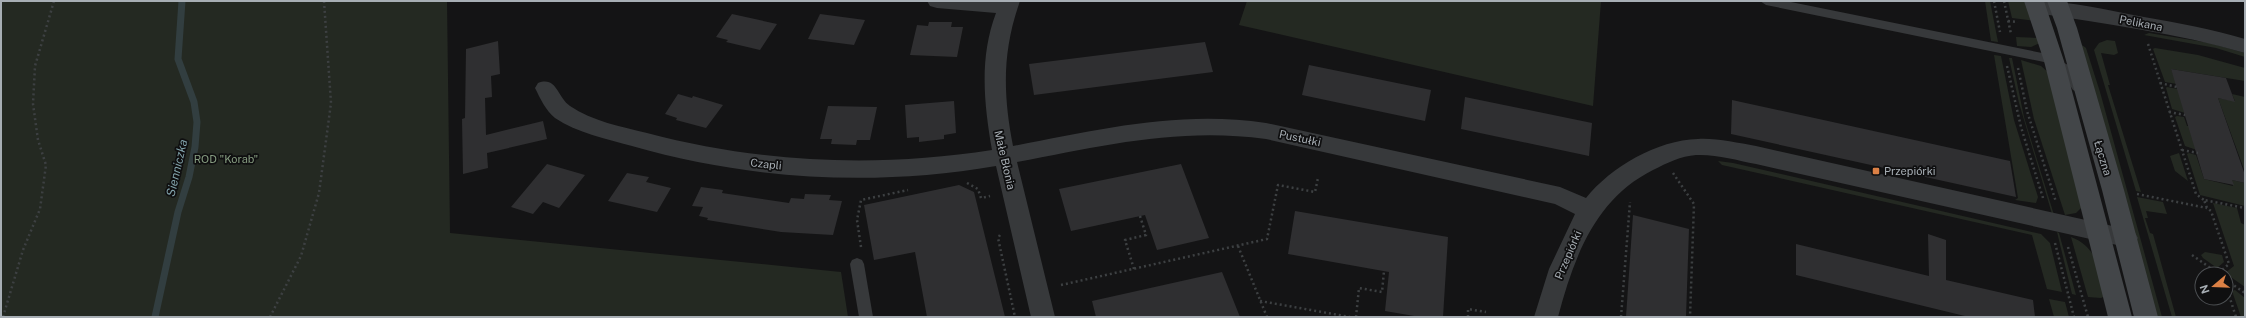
<svg xmlns="http://www.w3.org/2000/svg" width="2246" height="318" font-family="'Public Sans',sans-serif">
<style>
.green{fill:#242922}
.lines{fill:none;stroke-linecap:round;stroke-linejoin:round}
.stream{stroke:#323e40;stroke-width:7}
.building{fill:#2f2f31}
.path{stroke:#3d4042;stroke-width:2.5;stroke-dasharray:2 3;stroke-linecap:butt}
.lane{fill:#37393b;fill-rule:evenodd}
.street{fill:#37393b;fill-rule:evenodd}
.secondary{fill:#434649;fill-rule:evenodd}
.poi-dot{fill:#db8045;stroke:#0f0f10;stroke-width:1.5}
.labels{text-anchor:middle;stroke-width:3.5;stroke-linejoin:round;paint-order:stroke}
.street-label{font-size:11px;fill:#a7aeb4;stroke:#0f0f10}
.park-label{font-size:11px;fill:#869c80;stroke:#0f0f10}
.poi-label{font-size:11px;fill:#a7aeb4;stroke:#0f0f10;text-anchor:start}
.water-label{font-size:12px;font-style:italic;fill:#82a3ab;stroke:#0f0f10}
</style>
<rect width="100%" height="100%" fill="#141415"/>
<g class="green">
<polygon points="1,1 447,1 450,233 841,272 848,317 1,317"/>
<polygon points="1247,1 1601,1 1593,106 1239,25"/>
<polygon points="1985,1 1990,1 1998,42 1991,41"/>
<polygon points="2008,1 2028,1 2035,21 2012,18"/>
<polygon points="2149,33 2210,43 2245,53 2245,57 2216,48 2144,35"/>
<polygon points="2016,37 2041,38 2040,43 2031,47 2017,46"/>
<polygon points="2107,40 2115,41 2118,53 2114,55 2101,53 2110,85 2108,85 2141,192 2136,191 2094,50 2099,43"/>
<polygon points="2079,43 2086,48 2100,92 2162,317 2155,317"/>
<polygon points="2155,48 2198,55 2245,68 2245,81 2171,69 2177,84 2165,82 2153,49"/>
<polygon points="1994,55 2001,56 2014,120 2038,197 2036,203 2015,200 2018,198"/>
<polygon points="2009,58 2012,58 2024,117 2054,215 2052,214 2019,103"/>
<polygon points="2021,60 2041,66 2049,73 2082,207 2076,213 2065,215 2034,119"/>
<polygon points="2167,87 2178,89 2185,113 2172,109 2166,88"/>
<polygon points="2232,94 2245,97 2245,172 2218,98 2235,101"/>
<polygon points="2177,116 2184,117 2187,126 2189,126 2197,150 2185,146 2175,117"/>
<polygon points="2179,153 2188,181 2175,171 2170,156"/>
<polygon points="2189,153 2196,155 2204,179 2233,186 2232,180 2245,183 2245,206 2200,195 2187,154"/>
<polygon points="1718,161 1733,163 2041,234 2050,243 2062,292 2047,289 2032,235 1722,165"/>
<polygon points="2137,197 2163,202 2167,214 2146,211 2148,218 2145,218 2150,233 2153,234 2176,317 2172,317"/>
<polygon points="2213,203 2237,208 2241,223 2245,225 2245,287 2225,273 2234,266"/>
<polygon points="2057,232 2059,233 2076,295 2072,294"/>
<path d="M2071,237c26,10 29,33 36,58l-6,3 -13,-1z"/>
<polygon points="2205,252 2222,255 2224,262 2217,268 2203,258 2201,255"/>
<polygon points="2235,290 2245,298 2245,317 2241,317 2232,291"/>
<polygon points="2049,299 2065,302 2069,317 2054,317"/>
</g>
<g class="lines">
<polyline class="stream" points="155,317 178,212 189,177 195,147 197,122 194,102 178,59 182,1"/>
</g>
<g class="building">
<polygon points="732,14 777,24 760,50 726,42 728,40 716,37"/>
<polygon points="820,14 865,20 854,45 808,39"/>
<polygon points="929,22 952,22 951,27 963,27 957,57 910,55 917,25 928,26"/>
<polygon points="498,41 500,74 491,76 492,97 485,98 486,135 543,121 547,139 487,153 488,168 463,174 462,119 465,118 466,49"/>
<polygon points="1205,42 1213,72 1034,95 1029,64"/>
<polygon points="1309,65 1431,90 1425,121 1302,95"/>
<polygon points="2171,69 2226,78 2235,102 2218,98 2245,175 2245,183 2232,180 2234,185 2204,179"/>
<polygon points="678,94 692,98 693,96 723,105 706,128 676,120 677,118 665,114"/>
<polygon points="1465,97 1592,123 1589,156 1461,129"/>
<polygon points="1732,100 2010,161 2016,197 1731,134"/>
<polygon points="954,101 956,133 944,135 944,139 919,142 919,137 907,138 905,105"/>
<polygon points="828,106 877,107 870,140 857,140 856,145 831,144 832,139 820,139"/>
<polygon points="547,164 585,175 559,208 543,202 533,214 511,207"/>
<polygon points="1181,164 1209,238 1157,250 1145,215 1071,231 1059,189"/>
<polygon points="627,173 649,177 646,182 671,188 657,212 608,201"/>
<polygon points="959,185 974,192 1005,317 927,317 915,252 874,260 864,205"/>
<polygon points="701,187 723,190 722,193 789,203 791,198 804,199 805,194 831,195 829,200 842,201 833,235 781,232 707,220 708,218 699,216 703,207 692,206"/>
<polygon points="1295,211 1448,237 1443,317 1420,317 1385,311 1389,272 1288,254"/>
<polygon points="1633,215 1689,229 1686,317 1626,317"/>
<polygon points="1928,234 1946,240 1946,280 2033,300 2035,317 1969,317 1796,275 1796,244 1929,276"/>
<polygon points="1222,272 1240,317 1096,317 1092,301"/>
</g>
<g class="lines">
<g class="path">
<polyline points="1994,1 2000,32"/>
<polyline points="2004,1 2011,34"/>
<polyline points="2008,21 2018,22"/>
<polyline points="2148,44 2196,194 2204,200"/>
<polyline points="2007,66 2021,127 2043,198"/>
<polyline points="2018,68 2027,111 2056,202"/>
<polyline points="2160,83 2177,87"/>
<polyline points="2169,112 2185,115"/>
<polyline points="2182,150 2198,153"/>
<polyline points="1673,173 1694,204 1690,317"/>
<polyline points="967,183 978,189 981,198 990,196"/>
<polyline points="2137,194 2207,208"/>
<polyline points="1000,235 998,238 1015,317"/>
<polyline points="2055,243 2074,317"/>
<polyline points="1238,246 1267,317"/>
<polyline points="861,247 857,220 861,200 908,190"/>
<polyline points="2068,247 2088,317"/>
<polyline points="2192,255 2219,274"/>
<polyline points="1134,269 1125,240 1146,235 1140,216"/>
<polyline points="2222,274 2221,271 2229,264 2211,211 2207,208 2204,200 2245,208"/>
<polyline points="2226,280 2245,293"/>
<polyline points="1061,285 1267,239 1278,185 1315,192 1318,178"/>
<polyline points="2226,286 2236,317"/>
<polyline points="1260,301 1350,317"/>
<polyline points="3,317 23,250 40,209 46,165 38,140 33,104 35,66 54,1"/>
<polyline points="270,317 301,256 319,193 331,103 324,1"/>
<polyline points="1356,317 1359,288 1382,292 1384,271"/>
<polyline points="1468,317 1468,309 1486,312"/>
<polyline points="1621,317 1630,202"/>
</g>
<g class="lane">
<polygon points="1760,1 1786,1 2047,54 2070,66 2083,87 2077,92 2073,90 2061,72 2044,62 1766,5"/>
<polygon points="857,258 862,260 864,264 873,317 859,317 850,264 852,260"/>
</g>
<g class="street">
<path d="M927,1h93c-18,51 -17,93 -7,145 86,-16 165,-36 253,-23l294,64 26,11c25,-31 71,-58 112,-59 19,-1 39,4 58,7l370,83 8,2 4,7 -4,7 -8,2 -370,-83c-20,-4 -40,-10 -60,-9 -15,1 -29,8 -43,15 -58,29 -79,87 -95,147h-24l15,-48 26,-55 -20,-10 -289,-65c-87,-12 -164,7 -249,23l38,155h-24l-35,-151c-122,21 -245,14 -364,-20 -25,-7 -55,-13 -77,-28 -9,-7 -15,-20 -20,-30l3,-5c19,-7 19,14 32,23 22,15 52,21 77,27 114,30 229,35 345,17 -8,-46 -13,-92 4,-137l-59,-5 -7,-2z"/>
<path d="M2029,1c38,-1 78,9 115,16 34,6 68,12 101,22v14c-68,-20 -139,-29 -209,-40l-7,-2 -3,-5z"/>
</g>
<g class="secondary">
<polygon points="2024,1 2044,1 2064,61 2132,317 2108,317 2044,61"/>
<polygon points="2047,1 2067,1 2077,28 2124,190 2158,317 2134,317 2102,190 2057,28"/>
</g>
</g>
<rect class="poi-dot" x="1872" y="167" width="8" height="8" rx="2"/>
<g class="labels">
<g class="street-label">
<text transform="translate(2141 23) rotate(11)" y="4">Pelikana</text>
<text transform="translate(1300 138) rotate(12)" y="4">Pustułki</text>
<text transform="translate(2103 158) rotate(73)" y="4">Łączna</text>
<text transform="translate(1005 160) rotate(77)" y="4">Małe Błonia</text>
<text transform="translate(766 164) rotate(6)" y="4">Czapli</text>
<text transform="translate(1568 255) rotate(-67)" y="4">Przepiórki</text>
</g>
<g class="park-label">
<text x="226" y="163">ROD "Korab"</text>
</g>
<g class="poi-label">
<text x="1884" y="175">Przepiórki</text>
</g>
<g class="water-label">
<text transform="translate(177 168) rotate(-77)" y="4">Sienniczka</text>
</g>
</g>
<rect width="2246" height="318" fill="none" stroke="#a7aeb4" stroke-width="4"/>
<g transform="translate(2214 286) rotate(251)"><circle r="19" fill="#0f0f10" stroke="#4c4f52"/>
<path d="M0-3L7 15L0 10L-7 15Z" fill="#db8045"/>
<text y="-6" font-size="11" font-weight="bold" text-anchor="middle" fill="#a7aeb4">N</text>
</g>
</svg>
